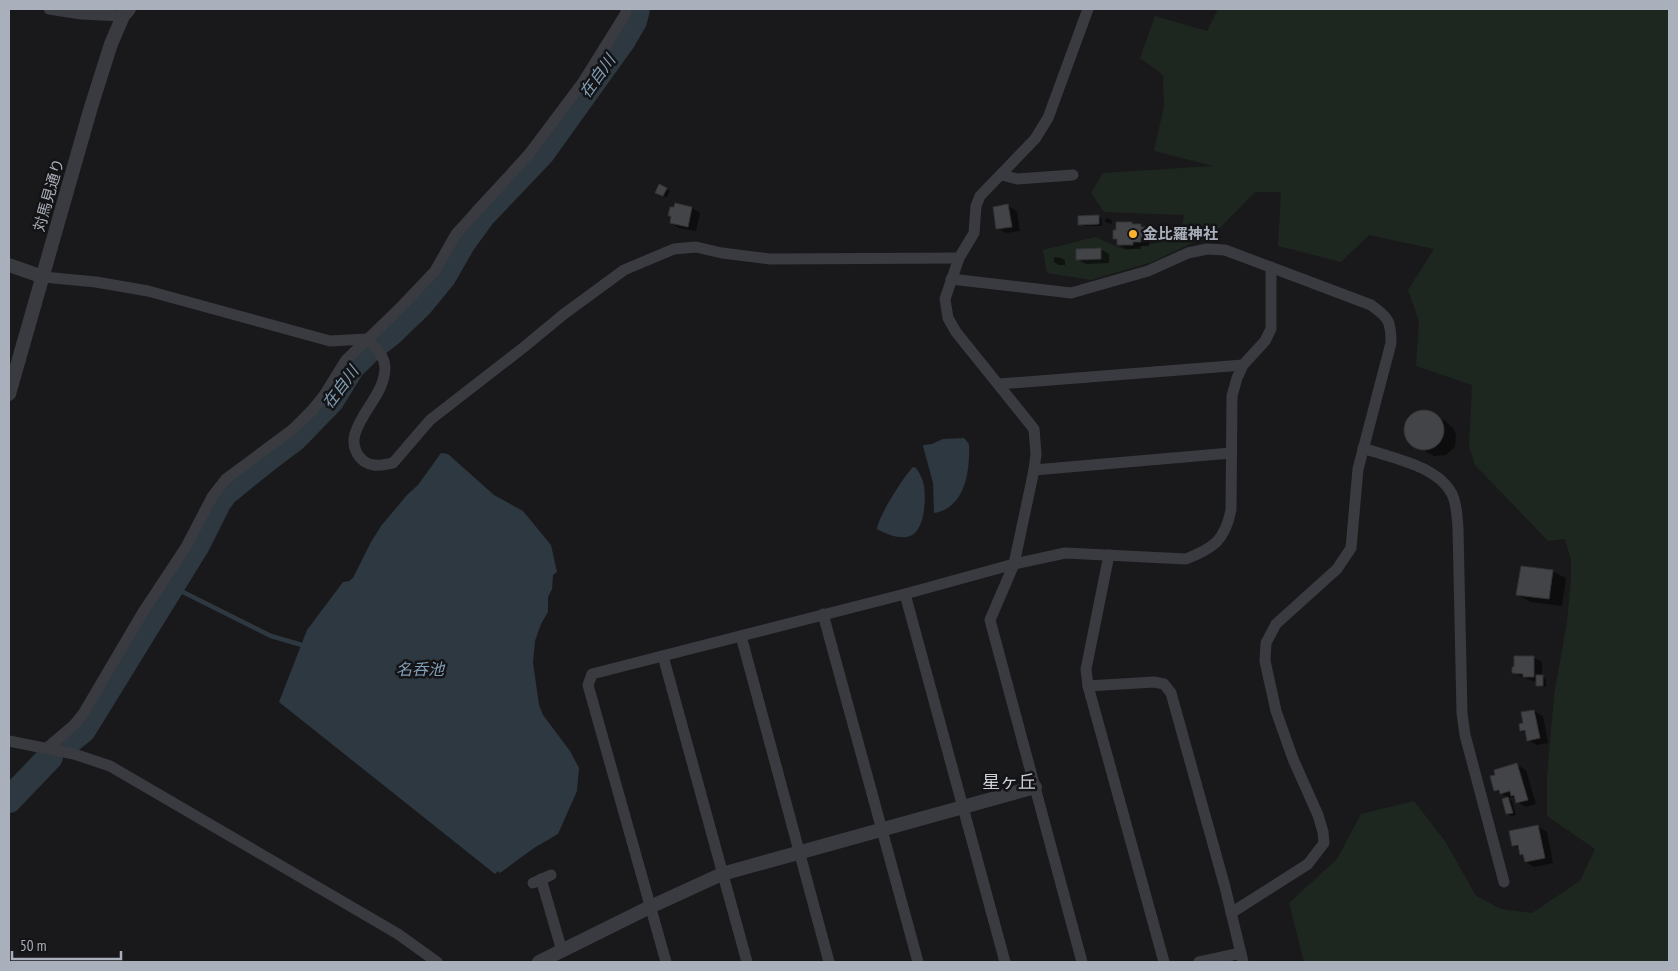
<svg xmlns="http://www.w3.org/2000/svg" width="1678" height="971" font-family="'PT Sans Narrow','Noto Sans JP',sans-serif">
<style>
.green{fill:#1e271f}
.water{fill:#2d3840}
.shadow{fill:#0007}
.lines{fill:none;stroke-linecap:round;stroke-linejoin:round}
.stream{stroke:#2d3840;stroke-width:4.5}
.river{stroke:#2d3840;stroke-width:26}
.building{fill:#434448;stroke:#333337}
.minor{stroke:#393b40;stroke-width:11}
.tertiary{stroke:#393b40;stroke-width:14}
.poi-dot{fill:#fdb32f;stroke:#141416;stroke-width:2}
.labels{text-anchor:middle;stroke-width:5;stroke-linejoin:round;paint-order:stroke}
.street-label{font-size:15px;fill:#aab0bb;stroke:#141416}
.poi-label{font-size:15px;font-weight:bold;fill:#aab0bb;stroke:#141416;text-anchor:start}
.water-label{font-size:16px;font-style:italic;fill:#809fb8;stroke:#141416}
.quarter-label{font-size:18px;fill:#cccfd7;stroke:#141416}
</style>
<rect width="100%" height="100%" fill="#19191b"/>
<polygon class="green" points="1218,9 1669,9 1669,962 1304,962 1289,903 1337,859 1361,814 1414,801 1445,841 1476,896 1501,909 1532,913 1580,881 1595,849 1547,816 1547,778 1554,696 1567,621 1571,580 1571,560 1565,539 1548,541 1475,465 1469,447 1472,385 1416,366 1419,321 1408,290 1434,249 1369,235 1341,262 1278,246 1281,192 1255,192 1217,231 1152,262 1091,280 1047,273 1043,250 1095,237 1125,250 1180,237 1184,215 1104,212 1091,193 1103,173 1213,166 1154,151 1164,106 1163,75 1140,58 1155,16 1207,31"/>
<g class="water">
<path d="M964,438l5,6c1,26 -3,64 -35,69l-1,-30 -10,-37 1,-1 8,-1 11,-5z"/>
<polygon points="441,453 448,454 494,495 523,511 551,545 557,572 553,575 552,589 548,597 548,612 541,624 535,641 533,662 539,705 543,715 570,751 579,768 577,791 558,834 534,848 500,873 498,871 495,874 279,702 307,630 343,582 349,581 353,578 371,542 381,526 407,495 418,485"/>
<path d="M913,467l3,1c4,5 7,12 8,18 2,13 1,45 -14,50 -10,4 -24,-2 -33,-7 1,-12 27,-53 36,-62z"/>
</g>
<g class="shadow">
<polygon points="666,189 670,191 667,197 661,195"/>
<polygon points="675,204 692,208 700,213 696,231 679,228 671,223"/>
<polygon points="1008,206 1017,211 1020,231 1006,233 998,228"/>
<polygon points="1098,216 1102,219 1102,226 1084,226 1080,224"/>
<polygon points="1108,218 1112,221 1112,224 1105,222 1105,219"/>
<polygon points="1132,224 1145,228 1152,228 1161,233 1161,242 1149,242 1149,246 1141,246 1141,249 1127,249 1118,244 1118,240 1114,238"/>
<polygon points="1100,249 1109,254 1109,263 1086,264 1077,259"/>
<polygon points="1054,257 1061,258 1065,260 1065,265 1058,265 1054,262"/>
<polygon points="1419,412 1431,413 1445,421 1454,429 1456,435 1455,447 1446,455 1434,456 1409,442 1406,436 1406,424 1408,419"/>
<polygon points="1552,571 1566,578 1562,606 1531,602 1518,595"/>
<polygon points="1533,657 1542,662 1542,676 1546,679 1546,687 1541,687 1537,685 1537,682 1522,677 1513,672"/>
<polygon points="1534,711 1543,716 1548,743 1537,745 1528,740 1526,733 1521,730"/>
<polygon points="1517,765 1526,770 1536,804 1526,807 1517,802 1515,797 1510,798 1495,790"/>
<polygon points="1508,798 1512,801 1516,815 1511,816 1508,814"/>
<polygon points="1538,827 1547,832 1553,863 1534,867 1526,862 1525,857 1521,854 1520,849 1513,845"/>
</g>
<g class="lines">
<polyline class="stream" points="166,593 181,591 271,636 302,645"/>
<g class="river">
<polyline points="67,743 83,730 197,545 218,503 225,493 271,456 295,438 331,401 352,367 368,351 391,333 420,305 443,277 462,244 483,215 542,153 623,40 634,21 637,9"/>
<polyline points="9,800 50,757"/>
</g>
</g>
<g class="building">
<polygon points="659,184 667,188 663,196 655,193"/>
<polygon points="675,203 692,207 688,227 670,223 671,216 668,216 670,207 674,207"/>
<polygon points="1008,204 1012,227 996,229 993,207"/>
<polygon points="1099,215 1099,224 1078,225 1078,216"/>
<polygon points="1116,222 1132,222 1132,224 1141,224 1141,227 1153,227 1153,237 1141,238 1141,242 1133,242 1133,245 1117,245 1117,239 1113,239 1113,230 1116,230"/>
<polygon points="1101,248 1101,259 1076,260 1076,249"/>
<circle cx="1424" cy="430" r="20"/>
<polygon points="1521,566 1553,570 1549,599 1516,595"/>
<polygon points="1514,656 1534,656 1534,677 1523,677 1523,674 1512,673 1512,667 1514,667"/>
<rect x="1536" y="675" width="7" height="11"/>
<polygon points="1534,710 1540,738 1527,741 1525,730 1520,731 1519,724 1523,723 1521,712"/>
<polygon points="1517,763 1528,800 1516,803 1514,795 1511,796 1510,791 1500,794 1499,790 1494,791 1490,776 1495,775 1494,770"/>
<polygon points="1508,797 1513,813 1506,814 1502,799"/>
<polygon points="1538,825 1545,858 1525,862 1523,854 1520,855 1518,845 1512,846 1509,831"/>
</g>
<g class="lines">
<g class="minor">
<polyline points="49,9 81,14 123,16"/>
<polyline points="1002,175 1017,179 1073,175"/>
<polyline points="43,277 96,282 148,291 330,341 367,339"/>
<path d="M951,279l120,14 77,-22 40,-18 19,-4 18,1 146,55c18,13 20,16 20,38l-33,126 -7,79 -14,21 -61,55 -10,19 -1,18 11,50 17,48 25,56 5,17 1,11 -16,21 -77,49"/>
<path d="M367,339c8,8 17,16 18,28 0,26 -23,43 -30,67 -4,14 4,29 19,31 6,1 13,-1 19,-2l37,-43 94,-73 40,-33 60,-44 50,-21 22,-2 26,6 48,6 189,-1"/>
<polyline points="999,384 1243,365"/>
<path d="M1363,448c28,10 74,17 89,46 5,10 5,23 6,34l4,185 3,22 39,147"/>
<polyline points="1034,470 1231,453"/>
<polyline points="1109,555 1086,669 1088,686 1164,962"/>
<polyline points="905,594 1005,962"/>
<polyline points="823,614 918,962"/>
<polyline points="741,636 829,962"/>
<polyline points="663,656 747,962"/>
<polyline points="1088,686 1154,682 1164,684 1171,693 1225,887 1243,962"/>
<polyline points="9,741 74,754 110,766 398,934 437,962"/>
<polyline points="47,748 74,725 83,714 143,612 186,547 212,497 226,479 292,430 311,412 325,394 346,360 399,309 435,271 456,234 529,154 583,82 626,13 626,9"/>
<polyline points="541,879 562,951"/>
<polyline points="533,883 551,875"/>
<path d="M666,962l-78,-277 4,-11 313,-80 109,-30 51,-11 121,6c28,-11 39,-19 45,-49l1,-114 5,-18 6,-13 22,-24 6,-12v-62"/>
<polyline points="1082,962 990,620 1014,564 1034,470 1036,454 1034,429 956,332 948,318 945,299 959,258 974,233 976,206 980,196 1035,139 1048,118 1088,9"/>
<polyline points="1199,962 1241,953"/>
</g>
<g class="tertiary">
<polyline points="9,265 43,277"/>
<polyline points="9,394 91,107 111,44 123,16 129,9"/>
<polyline points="539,962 650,907 722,874 1035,787"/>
</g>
</g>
<circle class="poi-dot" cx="1133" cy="234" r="5"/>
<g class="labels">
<g class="street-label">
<text transform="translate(49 195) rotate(-74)" y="5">対馬見通り</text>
</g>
<g class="poi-label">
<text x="1143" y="239">金比羅神社</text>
</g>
<g class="water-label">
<text transform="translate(597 76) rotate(-54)" y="6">在自川</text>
<text transform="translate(340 387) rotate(-53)" y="6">在自川</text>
<text x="420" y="675">名呑池</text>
</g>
<g class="quarter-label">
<text x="1009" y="788">星ヶ丘</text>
</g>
</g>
<rect width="1678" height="971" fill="none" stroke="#aab0bb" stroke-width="20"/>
<path d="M12 951v8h109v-8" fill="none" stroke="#aab0bb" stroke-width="2.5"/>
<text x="20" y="951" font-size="15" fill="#aab0bb" stroke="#141416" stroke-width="4" paint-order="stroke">50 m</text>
</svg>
